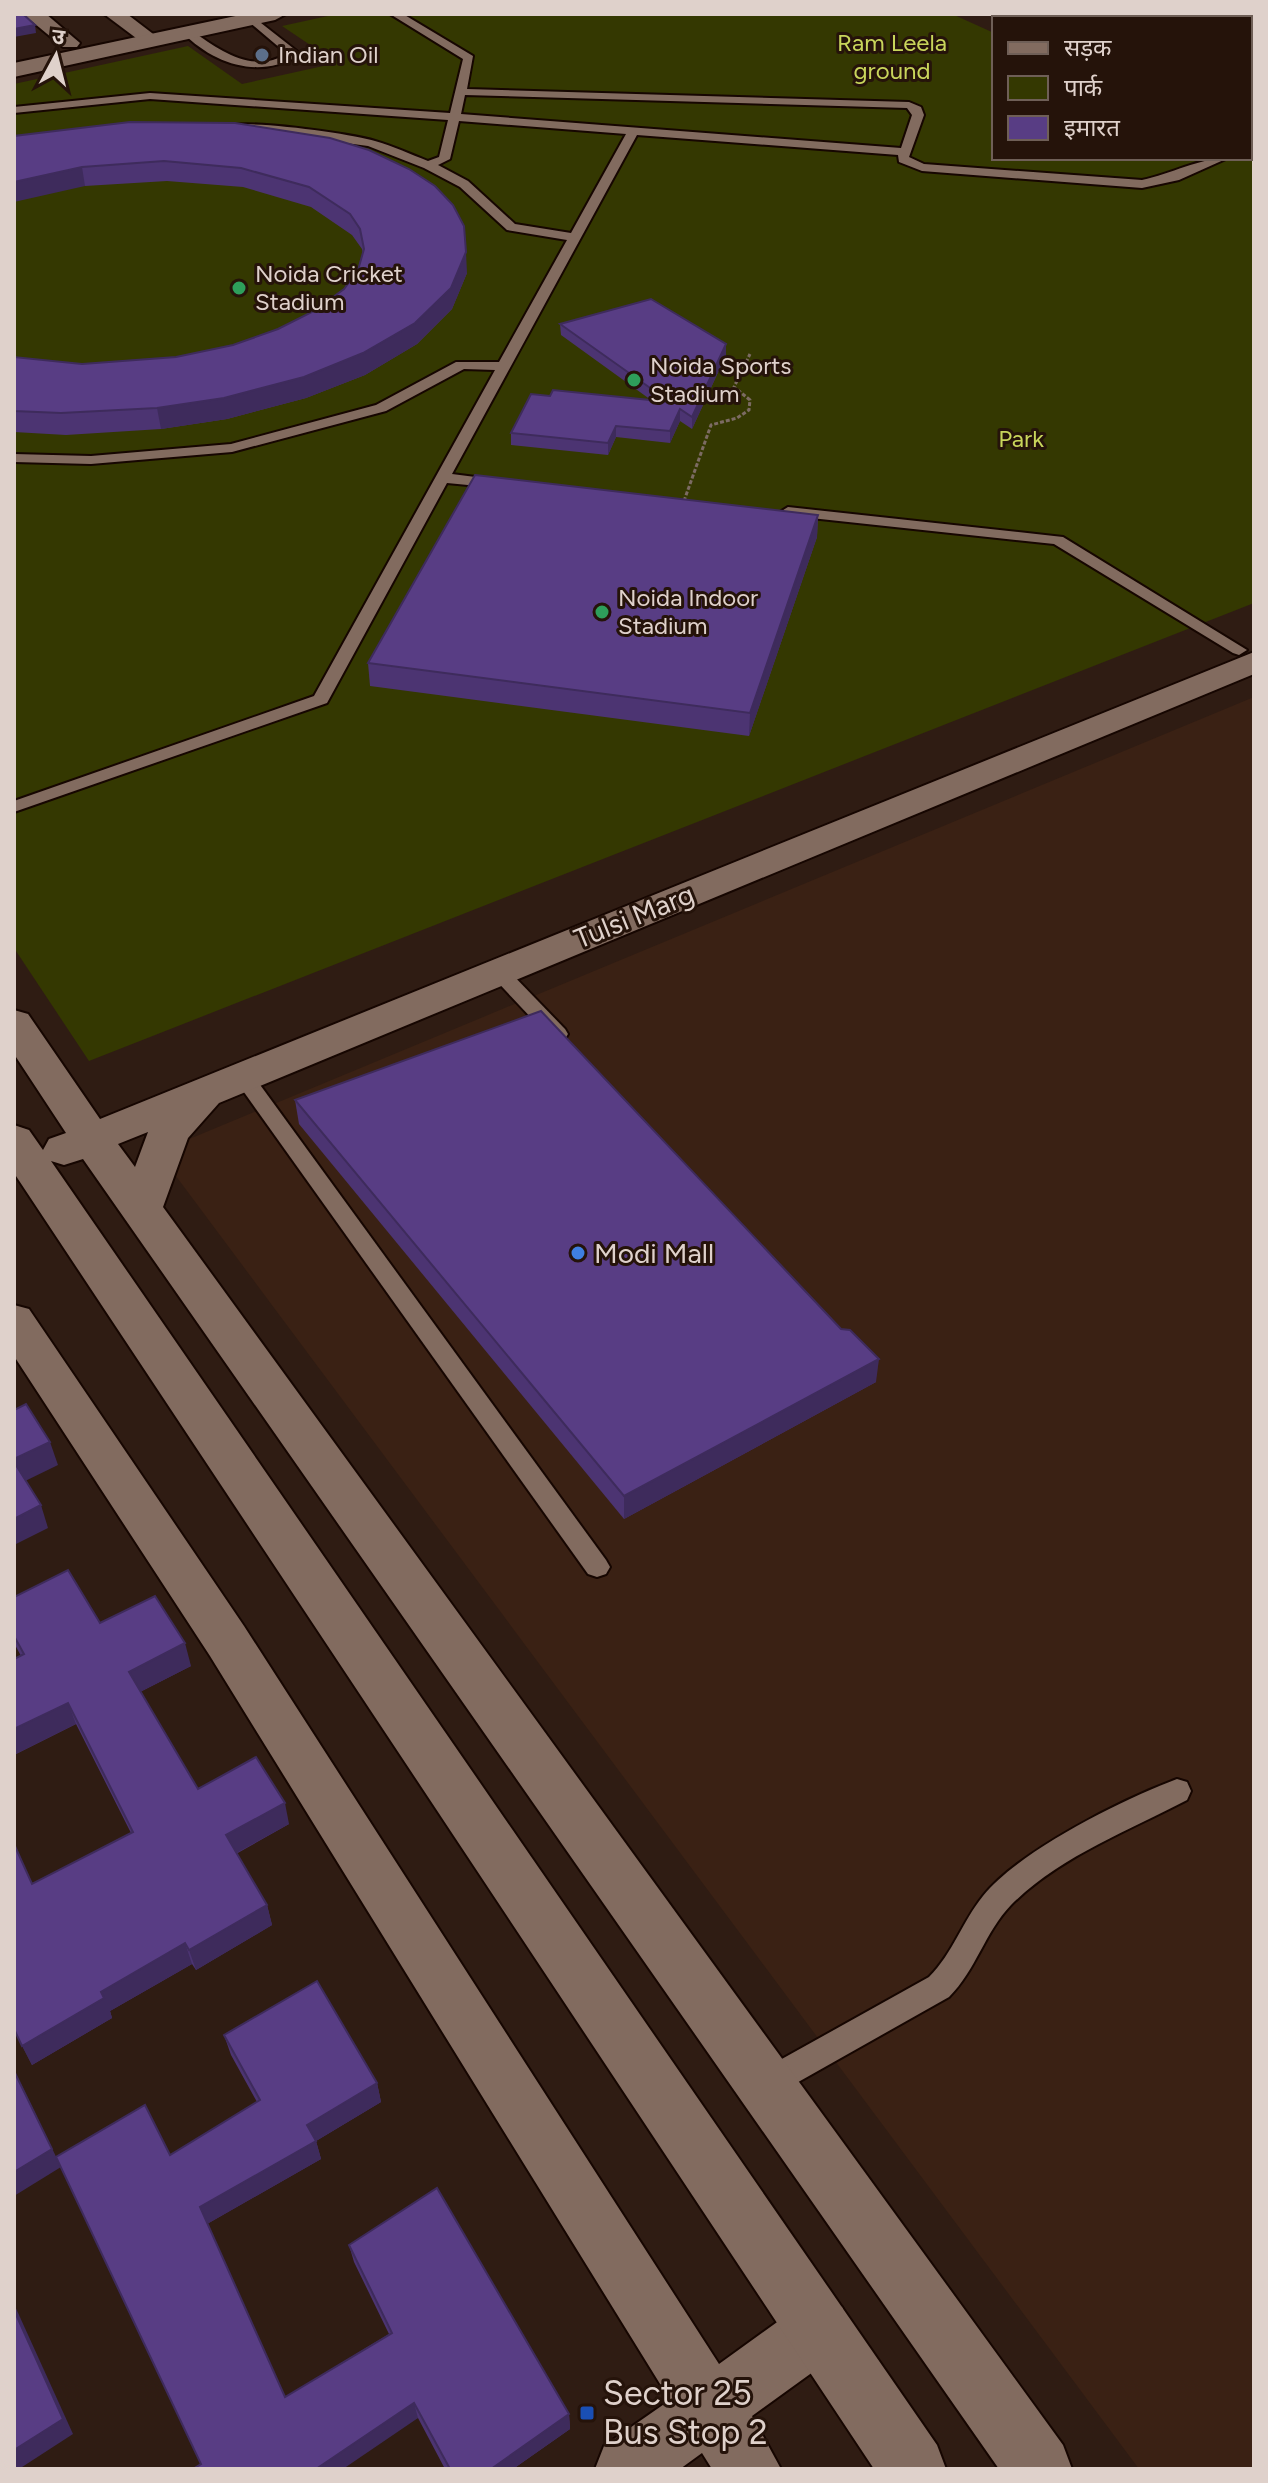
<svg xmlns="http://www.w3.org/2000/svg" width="1268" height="2483" font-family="Figtree,'Noto Sans Devanagari',sans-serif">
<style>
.built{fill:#3a2114}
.green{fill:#343801}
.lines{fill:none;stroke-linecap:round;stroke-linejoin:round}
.lane-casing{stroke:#160601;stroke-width:4}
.street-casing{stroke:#160601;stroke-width:4}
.secondary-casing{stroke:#160601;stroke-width:4}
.path{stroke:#7c6b63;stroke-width:3;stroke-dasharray:4 2;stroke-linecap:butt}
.lane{fill:#826b5f;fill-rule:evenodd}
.street{fill:#826b5f;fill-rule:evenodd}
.secondary{fill:#826b5f;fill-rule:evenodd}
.wall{fill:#4c3472}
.shaded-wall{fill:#3e2b5c}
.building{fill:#583d84;stroke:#3e2b5c;stroke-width:2}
.service-dot{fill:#5c6f8a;stroke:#25130a;stroke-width:3}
.leisure-dot{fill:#2e9e5b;stroke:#25130a;stroke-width:3}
.shop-dot{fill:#3f7fe0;stroke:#25130a;stroke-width:3}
.transit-dot{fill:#1a4fb4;stroke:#25130a;stroke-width:3}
.labels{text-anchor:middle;stroke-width:6;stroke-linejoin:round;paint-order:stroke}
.far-park-label{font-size:24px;fill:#c8d55b;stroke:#25130a}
.far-poi-label{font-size:24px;fill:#dfd1cb;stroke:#25130a;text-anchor:start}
.street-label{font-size:28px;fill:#dfd1cb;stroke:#25130a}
.poi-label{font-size:28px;fill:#dfd1cb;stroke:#25130a;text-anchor:start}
.near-poi-label{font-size:34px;fill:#dfd1cb;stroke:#25130a;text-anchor:start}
</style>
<rect width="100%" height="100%" fill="#2f1c13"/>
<polygon class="built" points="1254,697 1254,2469 1139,2469 158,1152"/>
<polygon class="green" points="337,14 952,14 994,33 994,158 1250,158 1250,151 1254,152 1254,603 89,1061 14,948 14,84 188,46 242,84 337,63 282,26"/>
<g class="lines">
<g class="lane-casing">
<g id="lane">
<path d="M390,14h13l70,42 -6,33 442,13 12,5 3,8 -15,42 15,7 218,16c29,-6 57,-22 86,-22l-49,22 -37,8 -220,-17 -23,-9 -1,-7 -261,-20 -185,339 47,6 7,4 -7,4 -52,-5 -120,220 -313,109v-11l300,-105 181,-326 -31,-1 -78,42 -154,41 -141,12 -77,-2v-8l77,2 140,-12 145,-39 80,-43h43l68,-122 -60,-10 -47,-43 -36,-19 -56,-22 -142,-19c14,-9 128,7 149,14 18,5 35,13 53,20l11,-4 9,-37 -298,-21 -136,14v-6l136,-14 300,20 13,-54zM465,95l442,13 5,7 -11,33 -440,-34zM459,121l167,13 -55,99 -56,-9 -47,-43 -30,-16 12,-6z"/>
<path d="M252,16l46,36v4c-40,23 -84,8 -115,-23l9,-2c29,20 60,43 95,23l-39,-33z"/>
<polygon points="1254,140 1254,149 1250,150 1250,141"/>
<polygon points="788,507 1063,537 1247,650 1239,655 1233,653 1054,544 783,515 780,512"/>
<polygon points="498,965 505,967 565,1029 568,1034 565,1039 551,1039 491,975 488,971"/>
<polygon points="243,1069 250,1071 606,1560 610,1567 606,1574 597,1577 588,1574 236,1081 233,1076 236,1071"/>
<path d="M1177,1779l10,3 4,9 -4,9c-59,31 -128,57 -176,105 -26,27 -35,65 -62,92l-172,97 -11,5 -11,-5 -4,-10 4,-10 174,-97c24,-24 33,-55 54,-81 36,-45 140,-97 194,-117z"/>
</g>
</g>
<g class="street-casing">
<g id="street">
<polygon points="23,14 46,14 80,43 77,47 63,47"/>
<polygon points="104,14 127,14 161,40 158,44 144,44"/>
<polygon points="1029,14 1064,14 1061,18 1026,18"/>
<polygon points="1250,26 1254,27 1254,40 1250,39"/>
<polygon points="14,1305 29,1309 244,1626 719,2364 798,2307 820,2298 842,2307 851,2329 842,2351 752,2416 781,2469 712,2469 702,2453 680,2469 595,2469 604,2446 670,2400 210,1656 14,1356"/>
</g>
</g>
<g class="secondary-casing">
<g id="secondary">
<polygon points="245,14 286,14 275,20 14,77 14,63"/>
<polygon points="1003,14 1031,14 1034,18 1006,18"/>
<polygon points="1041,14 1069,14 1072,18 1044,18"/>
<polygon points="1250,116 1254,117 1254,132 1250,131"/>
<path d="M1254,652v22l-1035,429 -31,35 -25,69 900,1238 9,24h-73l-916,-1310 -19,6 -13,-4 886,1284 9,24h-72l-860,-1296v-48l15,5 14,20 6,-11 17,-6 -52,-79v-44l14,4 72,105zM148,1132l-13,35 -17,-23z"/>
</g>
</g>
<polyline class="path" points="684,501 711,425 737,418 749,410 750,400 734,387 750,354"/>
<use href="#lane" class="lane"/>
<use href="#street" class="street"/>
<use href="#secondary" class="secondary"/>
</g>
<g class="wall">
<polygon points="1153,14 1254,14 1254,25 1251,23 1250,18 1162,18"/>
<polygon points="1254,43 1254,85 1250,83 1250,44"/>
<polygon points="235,123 467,273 452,309 417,344 365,375 306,398 227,419 161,429 66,435 14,432 14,357 82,364 176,357 233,345 278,329 314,311 344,289 358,270 363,254 362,249 352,235 311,207 243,187 167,181 85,186 14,136"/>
<polygon points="560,324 726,355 692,429 680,421 670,443 616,437 608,455 511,445 511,433 550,396 651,400 561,335"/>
<polygon points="818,515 817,537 749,736 370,686 368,663"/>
<polygon points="295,1100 876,1382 624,1519 299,1124"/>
<polygon points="14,1597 100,1623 191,1666 140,1692 198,1789 289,1824 236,1854 267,1905 272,1925 196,1970 192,1964 110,2011 112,2018 32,2065 14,2029 32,1884 131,1833 76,1724 14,1755 14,1659 21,1656 14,1643"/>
<polygon points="224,2035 377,2083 381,2102 316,2141 321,2159 207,2224 285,2397 389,2334 354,2262 349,2245 569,2414 570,2429 513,2469 445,2469 418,2418 201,2464 170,2155 257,2102 231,2055"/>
</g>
<g class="shaded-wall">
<polygon points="35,25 36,33 14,37 14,29"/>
<polygon points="82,167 85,186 14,202 14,182"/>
<polygon points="466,252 467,273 452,309 417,344 365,375 306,398 227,419 161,429 157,408"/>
<polygon points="726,344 726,355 692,429 692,417"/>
<polygon points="680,409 680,421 670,443 670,431"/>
<polygon points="616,426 616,437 608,455 608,443"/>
<polygon points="818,515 817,537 749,736 750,713"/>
<polygon points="879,1359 876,1382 624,1519 624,1496"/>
<polygon points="50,1442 58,1465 21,1483 14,1464 14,1459"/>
<polygon points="41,1505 48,1528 14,1545 14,1519"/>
<polygon points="185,1643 191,1666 136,1694 129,1672"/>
<polygon points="68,1703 76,1724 14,1755 14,1729"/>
<polygon points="285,1803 289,1824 231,1856 226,1835"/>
<polygon points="267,1905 272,1925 196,1970 189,1950"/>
<polygon points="185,1943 192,1964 110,2011 112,2018 32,2065 22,2046 101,1992"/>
<polygon points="377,2083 381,2102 316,2141 321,2159 207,2224 200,2207 307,2125"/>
<polygon points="21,2084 61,2167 14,2196 14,2172"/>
<polygon points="14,2304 73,2434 19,2469 14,2469"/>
<polygon points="414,2403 418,2418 343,2469 316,2469"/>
<polygon points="569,2414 570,2429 513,2469 491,2469"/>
</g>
<g class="building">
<polygon points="14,14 23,14 35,25 14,29"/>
<polygon points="1179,14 1250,14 1249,15 1250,18 1188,18"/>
<polygon points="1254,43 1254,73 1250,71 1250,44"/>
<polygon points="130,122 235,123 330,138 369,150 409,169 435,186 453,205 464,226 466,252 451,288 415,323 363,353 304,377 224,398 157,408 61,413 14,411 14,357 82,364 176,357 233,345 278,329 314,311 344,289 358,270 364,249 360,229 350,214 309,187 241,168 164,161 82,167 14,182 14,136"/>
<polygon points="651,299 726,344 692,417 680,409 670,431 616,426 608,443 511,433 531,394 550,396 553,390 670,402 560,324"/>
<polygon points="475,475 818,515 750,713 368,663"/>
<polygon points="541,1011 841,1329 850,1330 879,1359 624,1496 295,1100"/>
<polygon points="26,1404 50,1442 14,1459 14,1410"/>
<polygon points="14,1462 41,1505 14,1519"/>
<polygon points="68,1570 100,1623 155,1596 185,1643 129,1672 198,1789 256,1757 285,1803 226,1835 267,1905 189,1950 185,1943 101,1992 104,1998 22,2046 14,2029 14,1844 32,1884 133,1832 68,1703 14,1729 14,1659 24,1654 14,1636 14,1597"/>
<polygon points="317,1981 377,2083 307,2125 316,2141 200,2207 285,2397 392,2333 349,2245 437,2188 569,2414 491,2469 450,2469 414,2403 316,2469 193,2469 201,2464 56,2157 145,2105 170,2155 260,2100 224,2035"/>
<polygon points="14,2071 52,2149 14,2172"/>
<polygon points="14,2310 63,2419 14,2450"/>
</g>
<circle class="service-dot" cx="262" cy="55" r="8"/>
<g class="leisure-dot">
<circle cx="239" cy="288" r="8"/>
<circle cx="634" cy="380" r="8"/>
<circle cx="602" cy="612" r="8"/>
</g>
<circle class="shop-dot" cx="578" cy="1253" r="8"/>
<rect class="transit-dot" x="579" y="2405" width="16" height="16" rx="4"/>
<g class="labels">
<g class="far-park-label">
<text x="892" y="51">Ram Leela<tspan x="892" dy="28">ground</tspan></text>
<text x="1021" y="447">Park</text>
</g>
<g class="far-poi-label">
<text x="278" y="63">Indian Oil</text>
<text x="255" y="282">Noida Cricket<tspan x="255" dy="28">Stadium</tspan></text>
<text x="650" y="374">Noida Sports<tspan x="650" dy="28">Stadium</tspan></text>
<text x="618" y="606">Noida Indoor<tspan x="618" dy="28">Stadium</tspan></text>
</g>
<g class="street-label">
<text transform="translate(634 916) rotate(-22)" y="10">Tulsi Marg</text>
</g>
<g class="poi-label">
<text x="594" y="1263">Modi Mall</text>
</g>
<g class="near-poi-label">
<text x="603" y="2405">Sector 25<tspan x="603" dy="39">Bus Stop 2</tspan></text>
</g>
</g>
<rect width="1268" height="2483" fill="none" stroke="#dfd1cb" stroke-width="32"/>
<rect x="992" y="16" width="260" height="144" fill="#25130a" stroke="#6f5f57" stroke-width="2"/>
<rect x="1008" y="42" width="40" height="12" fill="#826b5f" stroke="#6f5f57" stroke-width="2"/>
<text x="1064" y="56" font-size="24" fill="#dfd1cb">सड़क</text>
<rect x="1008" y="76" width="40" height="24" fill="#343801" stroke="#6f5f57" stroke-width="2"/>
<text x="1064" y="96" font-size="24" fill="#dfd1cb">पार्क</text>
<rect x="1008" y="116" width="40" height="24" fill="#583d84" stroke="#6f5f57" stroke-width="2"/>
<text x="1064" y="136" font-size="24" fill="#dfd1cb">इमारत</text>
<g transform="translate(56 56) rotate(7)" stroke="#25130a" stroke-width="6" paint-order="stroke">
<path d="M0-6L14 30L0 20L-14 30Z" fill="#dfd1cb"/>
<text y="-12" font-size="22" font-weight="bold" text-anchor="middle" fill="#dfd1cb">उ</text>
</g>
</svg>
